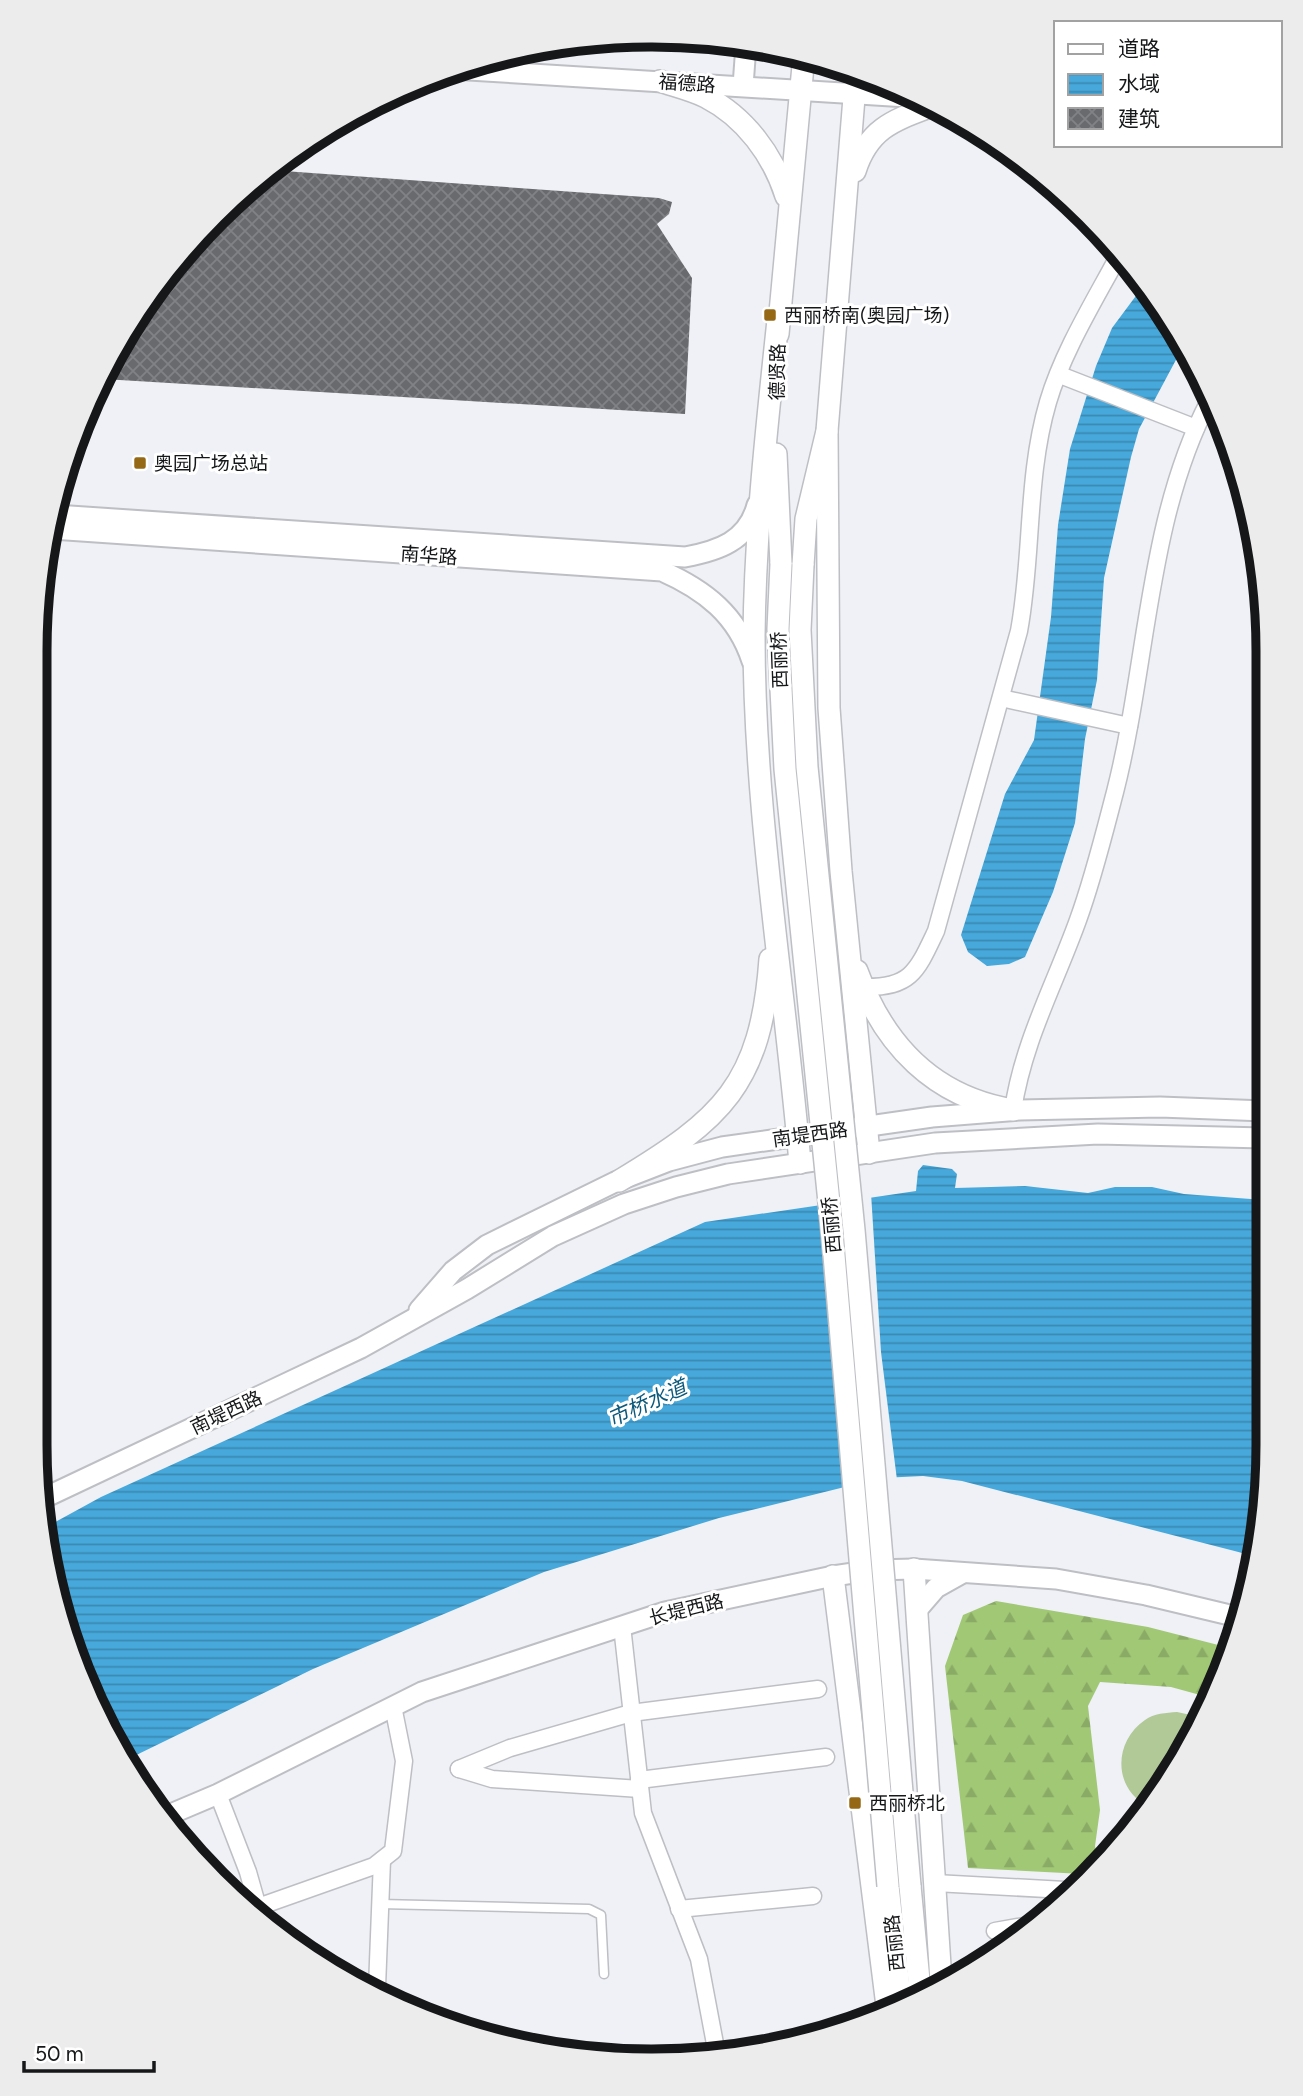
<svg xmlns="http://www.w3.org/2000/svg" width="1303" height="2096" font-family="Figtree,'Noto Sans SC',sans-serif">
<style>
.forest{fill:url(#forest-firs)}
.garden{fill:#b0c997}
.water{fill:url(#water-rules)}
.pier{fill:#eff1f6}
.building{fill:url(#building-cross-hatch)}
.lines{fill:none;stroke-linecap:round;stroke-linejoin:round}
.service-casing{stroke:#bebfc4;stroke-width:11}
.minor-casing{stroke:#bebfc4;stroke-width:19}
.tertiary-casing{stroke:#bebfc4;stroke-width:23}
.secondary-casing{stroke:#bebfc4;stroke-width:24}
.service{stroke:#fff;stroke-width:8}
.minor{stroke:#fff;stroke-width:16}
.tertiary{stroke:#fff;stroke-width:19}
.secondary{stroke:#fff;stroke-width:21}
.secondary-bridge-casing{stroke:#bebfc4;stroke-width:24;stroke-linecap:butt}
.secondary-bridge{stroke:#fff;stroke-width:21}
.poi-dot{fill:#946814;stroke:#fff;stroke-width:2.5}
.labels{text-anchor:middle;stroke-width:6;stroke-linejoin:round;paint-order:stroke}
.street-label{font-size:19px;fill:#161719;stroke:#fff}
.poi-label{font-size:19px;fill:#161719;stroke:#fff;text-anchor:start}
.water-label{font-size:21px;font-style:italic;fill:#0c597b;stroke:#fff}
.rim{fill:none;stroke:#161719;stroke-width:9}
</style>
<defs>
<pattern id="forest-firs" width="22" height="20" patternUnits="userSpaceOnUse" patternTransform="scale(1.75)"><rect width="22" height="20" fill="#a1c875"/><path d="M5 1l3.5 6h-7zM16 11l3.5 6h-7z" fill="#8aab65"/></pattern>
<pattern id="water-rules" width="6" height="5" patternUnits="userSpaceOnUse" patternTransform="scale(1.75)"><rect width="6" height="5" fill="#47a9db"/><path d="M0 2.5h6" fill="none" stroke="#3a89b1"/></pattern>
<pattern id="building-cross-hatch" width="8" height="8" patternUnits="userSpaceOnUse" patternTransform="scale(1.75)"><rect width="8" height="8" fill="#686a6e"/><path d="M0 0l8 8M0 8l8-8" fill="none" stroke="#808285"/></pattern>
</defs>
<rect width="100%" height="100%" fill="#eff1f6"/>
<polygon class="forest" points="996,1601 1148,1627 1230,1648 1221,1680 1211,1698 1171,1687 1100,1682 1088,1706 1100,1810 1095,1846 1098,1860 1083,1874 968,1868 945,1666 963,1615"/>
<path class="garden" d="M1177,1712l23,5 -52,89c-35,-17 -35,-64 -3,-86 9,-7 21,-7 32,-8z"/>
<g class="water">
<polygon points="1144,285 1185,343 1139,429 1131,457 1104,578 1097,680 1085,739 1075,823 1053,892 1025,957 1009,964 987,966 968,952 961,935 1005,794 1034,740 1051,617 1058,525 1070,449 1096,366 1112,328"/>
<polygon points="923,1165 952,1169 957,1174 955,1188 1025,1186 1088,1193 1115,1187 1152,1187 1184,1194 1264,1200 1263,1525 1254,1556 962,1481 923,1476 881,1478 719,1518 544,1572 313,1669 126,1760 68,1642 48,1526 101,1497 705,1222 916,1191 918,1171"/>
</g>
<polygon class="pier" points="871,1193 881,1352 897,1480 845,1490 823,1199"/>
<polygon class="building" points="270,170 659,198 672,202 669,214 657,224 692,278 685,414 103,379 163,276 245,188"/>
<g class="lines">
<g class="service-casing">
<polyline id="service" points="380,1904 589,1909 601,1915 604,1974"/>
</g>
<g class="minor-casing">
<g id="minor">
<polyline points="1060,375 1196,428"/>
<polyline points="1001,698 1129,726"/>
<path d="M864,987c47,1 53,-16 72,-56l83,-300c14,-75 7,-154 29,-229 15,-51 47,-102 72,-149"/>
<path d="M1013,1110c10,-68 42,-126 65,-190 15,-41 26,-86 37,-128 33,-129 32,-272 94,-391"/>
<polyline points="622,1626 643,1813 699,1959 716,2049"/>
<polyline points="459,1769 510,1748 631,1713 818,1689"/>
<polyline points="459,1769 492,1779 640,1789"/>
<polyline points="639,1780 826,1757"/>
<polyline points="218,1794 248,1872 261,1918"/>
<polyline points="935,1883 1065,1890"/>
<polyline points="258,1907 374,1866 393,1851 404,1761 393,1706"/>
<polyline points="679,1909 813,1896"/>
<polyline points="995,1931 1029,1925"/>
<polyline points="377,1987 382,1860"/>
</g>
</g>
<g class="tertiary-casing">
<g id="tertiary">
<polyline points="452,69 923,98"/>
<polyline points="743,86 746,45"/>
<path d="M55,515l630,42c33,-6 63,-16 72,-52"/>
<path d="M52,529l610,42c43,19 75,44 90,90"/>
<polyline points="419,1310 453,1271 487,1245 615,1182 669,1161 722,1147 932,1117 1020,1110 1160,1107 1265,1111"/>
<polyline points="44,1498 361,1348 467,1289 553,1236 624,1204 676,1187 728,1174 935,1143 1098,1134 1264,1138"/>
<polyline points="917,1610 936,1588 961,1574"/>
<polyline points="166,1816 218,1794 422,1692 665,1612 833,1576 874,1570 914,1569 1056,1579 1146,1595 1238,1617"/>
</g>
</g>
<g class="secondary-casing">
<g id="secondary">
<path d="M660,81c15,5 32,9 46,16 39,20 67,58 80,99"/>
<path d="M855,171c14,-44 40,-51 80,-66"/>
<path d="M778,320c-11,105 -23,211 -24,316 0,176 31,352 46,527"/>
<polyline points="778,334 804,55"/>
<polyline points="827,431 829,708 841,871 869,1153"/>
<polyline points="776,454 781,564"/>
<polyline points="803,565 806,519 827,431 856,73"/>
<path d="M857,971c27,74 77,126 156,139"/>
<path d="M619,1181c103,-62 142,-96 151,-222"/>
<polyline points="914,1569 941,1981"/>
<polyline points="833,1576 887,2006"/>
<polyline points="888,1886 899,1988"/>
<polyline points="910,1886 920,1991"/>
</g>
</g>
<use href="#service" class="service"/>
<use href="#minor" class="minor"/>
<use href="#tertiary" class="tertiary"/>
<use href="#secondary" class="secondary"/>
<g class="secondary-bridge-casing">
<g id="secondary-bridge">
<polyline points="781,564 778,629 785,769 832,1232 888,1886"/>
<polyline points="803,565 800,630 807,767 854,1230 910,1886"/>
</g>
</g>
<use href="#secondary-bridge" class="secondary-bridge"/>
</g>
<g class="poi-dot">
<rect x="763" y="308" width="14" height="14" rx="3.5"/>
<rect x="133" y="456" width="14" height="14" rx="3.5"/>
<rect x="848" y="1796" width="14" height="14" rx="3.5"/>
</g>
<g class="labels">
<g class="street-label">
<text transform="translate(687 83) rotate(4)" y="7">福德路</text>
<text transform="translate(777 372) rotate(-89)" y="7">德贤路</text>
<text transform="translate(429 555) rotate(4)" y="7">南华路</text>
<text transform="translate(779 660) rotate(-92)" y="7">西丽桥</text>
<text transform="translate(810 1134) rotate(-8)" y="7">南堤西路</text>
<text transform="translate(831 1225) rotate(-95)" y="7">西丽桥</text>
<text transform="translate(226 1412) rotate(-25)" y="7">南堤西路</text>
<text transform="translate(686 1609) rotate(-14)" y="7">长堤西路</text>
<text transform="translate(894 1943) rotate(-96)" y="7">西丽路</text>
</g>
<g class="poi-label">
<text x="784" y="322">西丽桥南(奥园广场)</text>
<text x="154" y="470">奥园广场总站</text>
<text x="869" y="1810">西丽桥北</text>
</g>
<g class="water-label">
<text transform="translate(647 1403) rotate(-24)" y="7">市桥水道</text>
</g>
</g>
<path d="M0 0H1303V2096H0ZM651 47H652A604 604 0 0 1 1256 651V1445A604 604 0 0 1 652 2049H651A604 604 0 0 1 47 1445V651A604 604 0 0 1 651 47Z" fill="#ececed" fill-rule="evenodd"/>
<path class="rim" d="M651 47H652A604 604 0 0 1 1256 651V1445A604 604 0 0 1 652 2049H651A604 604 0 0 1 47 1445V651A604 604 0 0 1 651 47Z"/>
<rect x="1054" y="21" width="228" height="126" fill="#ffffff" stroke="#a2a2a3" stroke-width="2"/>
<rect x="1068" y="44" width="35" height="10" fill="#ffffff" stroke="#a2a2a3" stroke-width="2"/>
<text x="1118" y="56" font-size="21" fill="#161719">道路</text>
<rect x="1068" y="74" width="35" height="21" fill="url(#water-rules)" stroke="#a2a2a3" stroke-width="2"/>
<text x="1118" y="91" font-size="21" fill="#161719">水域</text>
<rect x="1068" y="108" width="35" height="21" fill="url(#building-cross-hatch)" stroke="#a2a2a3" stroke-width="2"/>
<text x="1118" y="126" font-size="21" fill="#161719">建筑</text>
<path d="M24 2061v10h130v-10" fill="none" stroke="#161719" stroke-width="3.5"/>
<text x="35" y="2061" font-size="21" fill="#161719" stroke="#ffffff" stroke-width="5" paint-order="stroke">50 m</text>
</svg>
